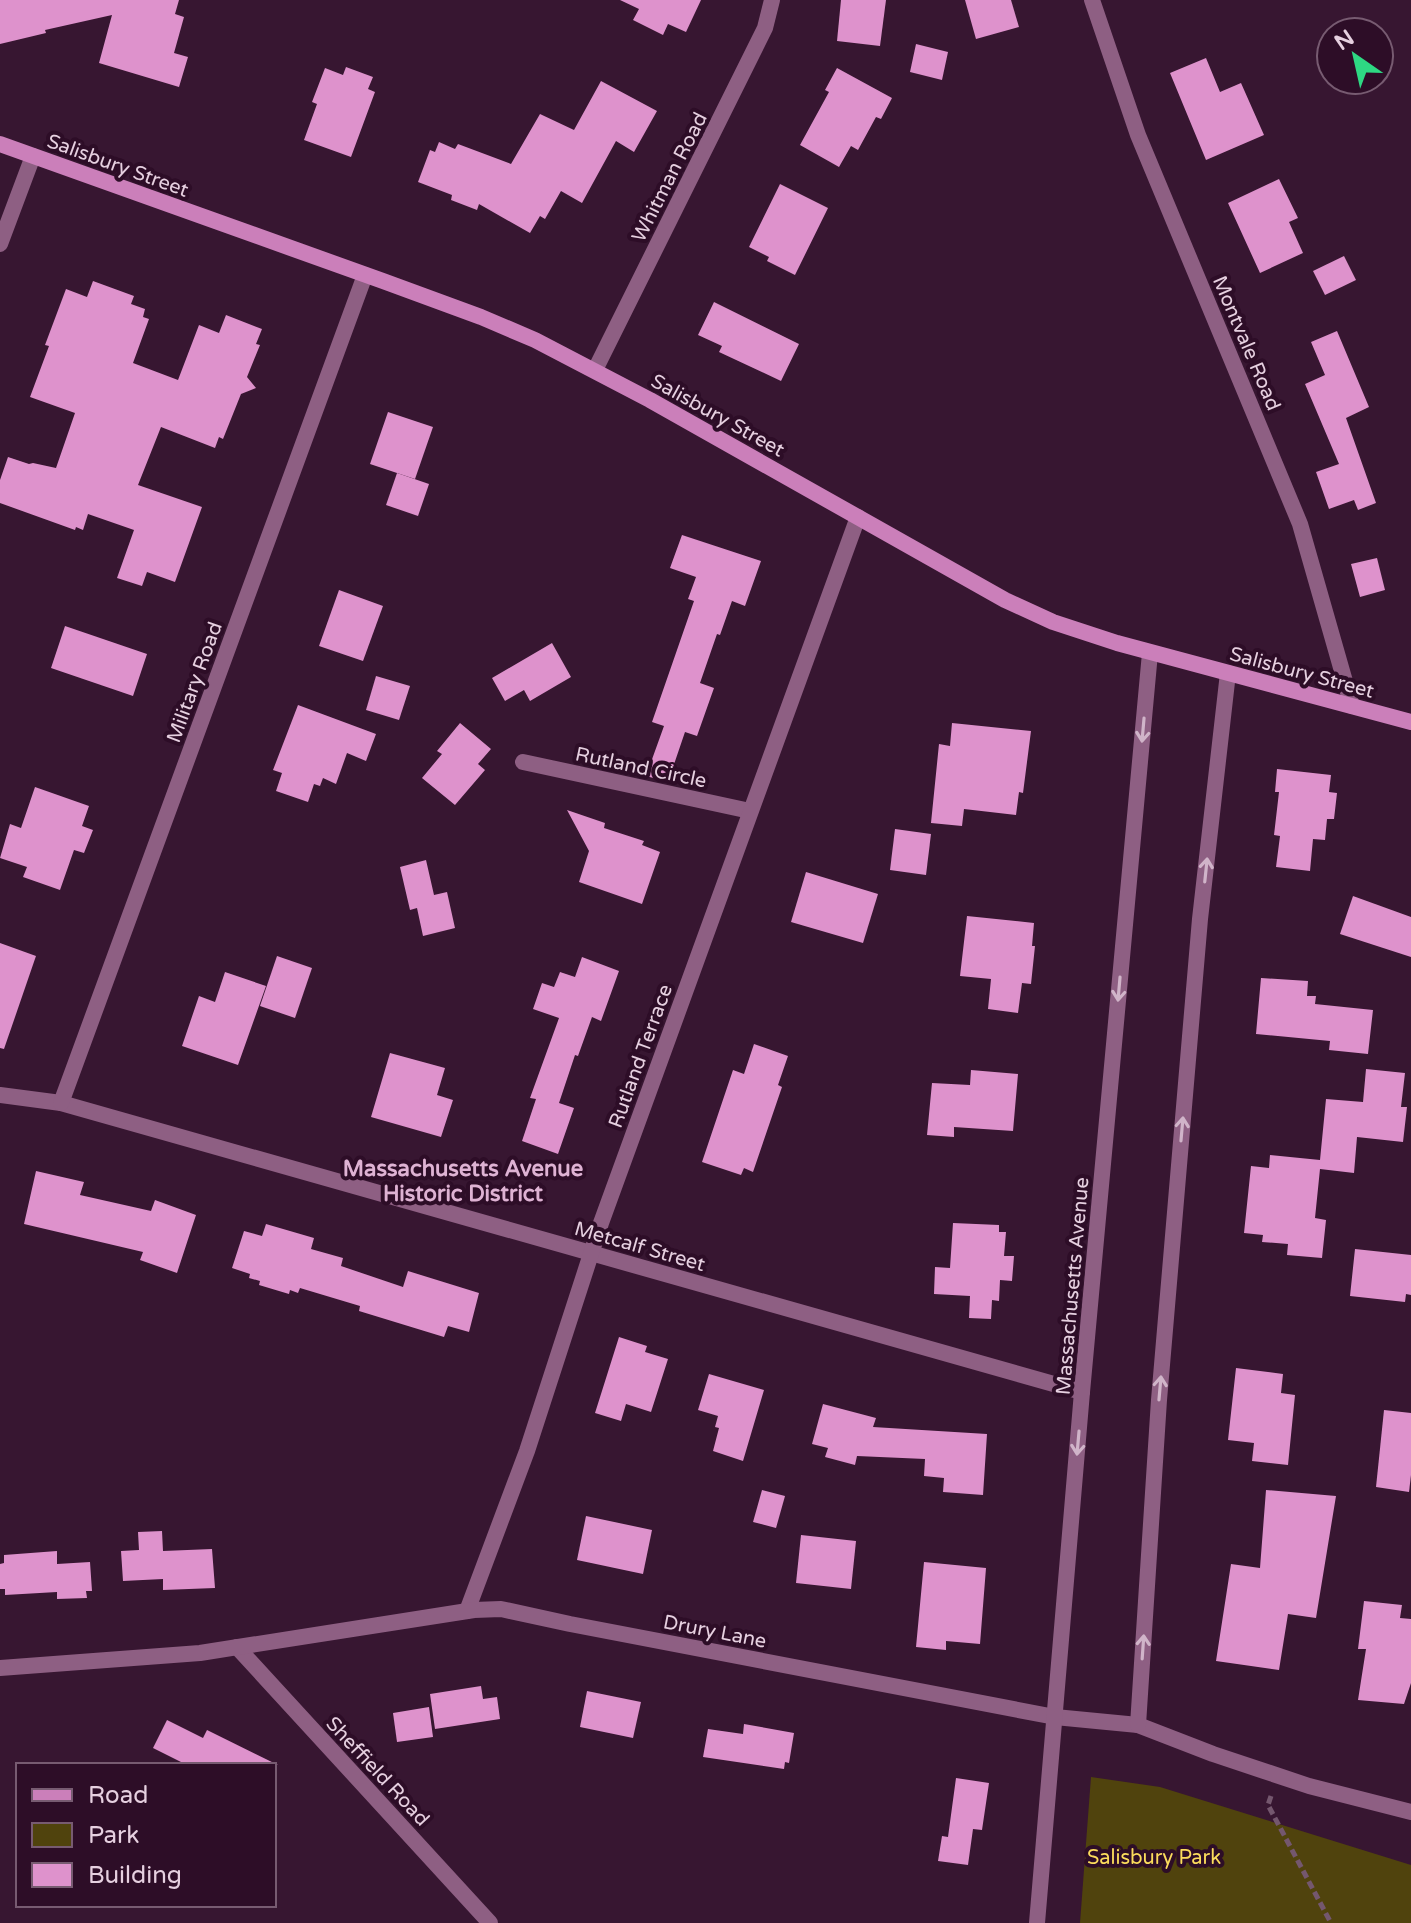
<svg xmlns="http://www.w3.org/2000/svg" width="1411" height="1923" font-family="'Varela Round',sans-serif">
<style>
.green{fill:#50430d}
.building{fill:#de92cc}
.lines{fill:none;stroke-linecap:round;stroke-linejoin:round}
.path{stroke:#74576e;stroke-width:5;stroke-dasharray:8 4;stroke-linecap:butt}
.minor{stroke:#8e5f83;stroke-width:16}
.secondary{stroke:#cb7fba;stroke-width:16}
.oneway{stroke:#d0b4c9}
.labels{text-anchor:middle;stroke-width:8;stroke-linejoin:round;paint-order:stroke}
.street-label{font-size:20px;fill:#e6d0e0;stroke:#2d0d27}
.park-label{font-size:20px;fill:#fbdc5c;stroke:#2d0d27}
.neighbourhood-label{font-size:22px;font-weight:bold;fill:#deb2d3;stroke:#2d0d27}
</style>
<rect width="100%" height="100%" fill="#371631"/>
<polygon class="green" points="1091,1777 1160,1787 1411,1865 1411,1923 1080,1923"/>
<g class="building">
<polygon points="0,0 179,0 175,14 184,17 174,53 188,57 179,87 99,63 112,15 45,30 46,33 0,44"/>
<polygon points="620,0 701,0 686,32 668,24 663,35 633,20 639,9"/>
<polygon points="841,0 886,0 880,46 837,41"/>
<polygon points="965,0 1011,0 1019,27 976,39"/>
<polygon points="916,44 948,52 942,80 910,72"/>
<polygon points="1206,58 1220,92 1241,83 1264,135 1206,160 1170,73"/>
<polygon points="346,67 373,77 368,89 375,92 351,157 304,140 317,104 312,102 325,68 343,75"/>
<polygon points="837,68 892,98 881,119 876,117 858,150 851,146 839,167 800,145 829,92 825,90"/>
<polygon points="601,81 657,111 634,152 616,141 582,203 561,191 545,219 540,216 530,233 479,204 477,210 451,200 452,195 418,182 430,150 435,152 439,142 455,149 458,144 511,164 540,114 574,130"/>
<polygon points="1279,179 1298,218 1289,222 1303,253 1260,273 1228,203"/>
<polygon points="780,184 828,208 795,275 767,261 769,257 749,247"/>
<polygon points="1344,256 1356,280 1325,295 1313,271"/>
<polygon points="93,281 134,296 131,304 145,309 143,317 149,319 133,363 178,380 199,325 219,333 226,315 262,329 256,344 260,345 247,377 256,388 241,394 223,439 219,437 215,448 161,427 138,485 202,507 175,582 147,572 142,586 117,578 134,530 88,514 83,530 76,527 75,530 0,503 0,480 8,457 29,464 33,463 56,468 75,413 30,397 49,346 45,345 66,289 87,297"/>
<polygon points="714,302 799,344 781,381 719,352 722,346 698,335"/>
<polygon points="1337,331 1369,407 1346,418 1376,503 1358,510 1354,500 1329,509 1316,472 1339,464 1305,384 1325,375 1311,342"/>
<polygon points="388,412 433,427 415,479 370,464"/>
<polygon points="397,473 429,484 418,516 386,505"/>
<polygon points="682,535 761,561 745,606 732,601 720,635 717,634 700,683 714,688 697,736 685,732 668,782 646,776 664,726 652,722 694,601 688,599 696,577 670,568"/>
<polygon points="1377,558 1385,590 1360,597 1351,564"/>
<polygon points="339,590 383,606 363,661 319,646"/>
<polygon points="65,626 147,654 133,696 51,668"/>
<polygon points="552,643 571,677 530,701 524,690 505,701 492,678"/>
<polygon points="376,676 410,686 399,720 366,710"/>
<polygon points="298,705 376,734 366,761 347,753 336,784 323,778 320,786 314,784 308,802 276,791 282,773 273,770"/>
<polygon points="460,723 491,749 478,764 485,770 455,805 422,778 442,754 437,751"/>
<polygon points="952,723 1031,731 1023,793 1019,792 1016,815 964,809 962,826 931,823 939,744 950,746"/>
<polygon points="1277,769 1331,775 1329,792 1337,793 1334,819 1327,819 1325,840 1313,839 1310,871 1276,867 1280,836 1274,835 1279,792 1275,792"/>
<polygon points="35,787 89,806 82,826 93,830 84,853 74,850 60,890 23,877 27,867 0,858 10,824 21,828"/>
<polygon points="567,810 605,823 604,828 644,841 642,845 660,852 642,904 579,882 589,851"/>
<polygon points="895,829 931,834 926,875 890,870"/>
<polygon points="426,860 434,895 447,892 455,928 423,936 417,908 410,910 400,867"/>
<polygon points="806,872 878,894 863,943 791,922"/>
<polygon points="1353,896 1411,917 1411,957 1340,934"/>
<polygon points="967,916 1034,923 1032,946 1035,946 1031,984 1022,983 1018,1013 988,1009 991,979 960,976"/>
<polygon points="0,943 36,956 4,1049 0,1048"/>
<polygon points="277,956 312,968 295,1018 260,1006"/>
<polygon points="582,957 619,971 601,1021 592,1017 578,1056 575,1055 559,1103 574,1108 558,1154 522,1141 536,1099 530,1098 559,1018 533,1009 542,983 554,987 560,972 575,977"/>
<polygon points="225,972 266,986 238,1065 182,1046 199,996 215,1002"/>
<polygon points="1261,978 1308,981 1307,996 1316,996 1315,1004 1373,1010 1368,1054 1329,1050 1330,1041 1256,1034"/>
<polygon points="754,1044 788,1056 778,1085 782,1087 753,1172 744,1168 741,1175 702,1162 733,1070 744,1074"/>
<polygon points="390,1053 445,1068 437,1095 453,1100 441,1137 371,1117"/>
<polygon points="1366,1069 1405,1073 1401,1107 1407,1107 1403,1142 1357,1137 1354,1173 1320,1169 1315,1218 1326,1220 1322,1258 1287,1255 1288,1244 1262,1242 1263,1235 1244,1233 1251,1166 1269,1168 1270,1155 1320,1160 1326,1099 1363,1102"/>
<polygon points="971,1070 1018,1074 1013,1131 954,1127 954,1137 927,1135 932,1083 970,1085"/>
<polygon points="36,1171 84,1182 80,1195 151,1211 155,1200 196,1215 177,1273 140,1260 143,1252 24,1224"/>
<polygon points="953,1223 999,1225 999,1232 1006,1232 1004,1256 1014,1256 1012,1281 1000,1280 999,1301 992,1300 991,1319 969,1318 970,1296 934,1294 935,1267 950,1268"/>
<polygon points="266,1224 314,1238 311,1249 343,1258 341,1266 403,1287 408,1271 479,1293 469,1332 448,1326 444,1337 359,1311 360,1306 300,1288 298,1293 290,1290 289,1294 259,1285 260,1281 249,1278 250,1274 232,1268 244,1231 262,1236"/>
<polygon points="1355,1249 1411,1255 1411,1295 1406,1294 1405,1302 1350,1296"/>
<polygon points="619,1337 647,1346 645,1352 668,1359 651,1412 626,1404 621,1421 595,1413"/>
<polygon points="1236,1368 1283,1374 1281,1393 1295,1395 1288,1465 1252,1461 1254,1443 1228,1440"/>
<polygon points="709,1374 764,1390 743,1461 713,1451 719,1428 715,1427 718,1416 698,1410"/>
<polygon points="823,1404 876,1418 873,1427 987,1434 983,1495 943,1492 944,1478 924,1476 925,1459 857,1456 855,1465 825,1457 828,1448 812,1444"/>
<polygon points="1384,1410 1411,1413 1411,1475 1409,1492 1376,1487"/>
<polygon points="762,1490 785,1496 776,1528 753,1522"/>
<polygon points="1266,1490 1336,1496 1316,1618 1288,1614 1279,1670 1216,1661 1231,1564 1260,1568"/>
<polygon points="586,1516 652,1530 643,1574 577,1560"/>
<polygon points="162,1531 163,1551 212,1549 215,1588 163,1590 163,1579 123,1581 121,1551 139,1550 138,1532"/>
<polygon points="801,1535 856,1541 851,1589 796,1583"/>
<polygon points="57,1551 57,1564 90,1562 92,1591 86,1591 87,1598 57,1599 57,1592 5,1595 5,1589 0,1589 0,1564 4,1563 4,1555"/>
<polygon points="924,1562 986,1568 980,1644 946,1641 946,1650 916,1647"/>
<polygon points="1364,1601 1402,1605 1400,1618 1411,1619 1411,1683 1404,1704 1358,1700 1366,1649 1358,1649"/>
<polygon points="481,1686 483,1699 497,1697 500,1719 435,1729 430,1694"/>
<polygon points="587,1691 641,1702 633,1738 580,1727"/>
<polygon points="429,1707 433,1737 397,1742 393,1713"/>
<polygon points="167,1720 203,1738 207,1730 278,1765 187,1765 153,1748"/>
<polygon points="744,1724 794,1733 789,1763 785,1762 784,1769 703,1757 708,1729 743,1734"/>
<polygon points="956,1778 989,1783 982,1830 973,1829 968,1865 938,1861 942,1836 948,1837"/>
</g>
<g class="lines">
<polyline class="path" points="1271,1796 1268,1805 1331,1923"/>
<g class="minor">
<polyline points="1092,0 1138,135 1300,524 1352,706"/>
<polyline points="0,244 33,156"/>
<polyline points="595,370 765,28 772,0"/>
<polyline points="523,762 750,811"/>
<polyline points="0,1095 61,1103 1082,1392"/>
<polyline points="61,1103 365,275"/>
<polyline points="467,1611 527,1451 601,1223 858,517"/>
<polyline points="237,1647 490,1923"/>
<polyline points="0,1668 200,1653 474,1610 501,1609 570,1624 1055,1717 1138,1725 1213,1754 1309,1786 1411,1812"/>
<polyline points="1138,1725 1159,1400 1200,919 1228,673"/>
<polyline points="1037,1923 1082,1392 1150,653"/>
</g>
<polyline class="secondary" points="0,144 383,281 481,317 535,340 650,400 1005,600 1053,622 1117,643 1411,722"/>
</g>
<defs><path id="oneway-shaft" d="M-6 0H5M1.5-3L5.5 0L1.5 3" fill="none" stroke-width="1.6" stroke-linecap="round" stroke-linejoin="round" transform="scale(2)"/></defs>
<g class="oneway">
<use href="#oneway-shaft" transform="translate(1143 730) rotate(95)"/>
<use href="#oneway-shaft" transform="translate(1206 870) rotate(-84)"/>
<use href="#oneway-shaft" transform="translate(1119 989) rotate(95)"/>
<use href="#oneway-shaft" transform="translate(1182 1129) rotate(-85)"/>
<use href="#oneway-shaft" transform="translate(1160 1388) rotate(-85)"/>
<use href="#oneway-shaft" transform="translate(1078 1443) rotate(95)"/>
<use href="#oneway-shaft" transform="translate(1143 1647) rotate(-86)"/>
</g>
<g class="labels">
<g class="street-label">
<text transform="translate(118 165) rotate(20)" y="7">Salisbury Street</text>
<text transform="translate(669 177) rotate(-63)" y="7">Whitman Road</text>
<text transform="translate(1247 343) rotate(67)" y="7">Montvale Road</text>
<text transform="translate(718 415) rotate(29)" y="7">Salisbury Street</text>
<text transform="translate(1302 672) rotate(15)" y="7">Salisbury Street</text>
<text transform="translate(194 682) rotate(-70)" y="7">Military Road</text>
<text transform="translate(641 767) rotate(12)" y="7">Rutland Circle</text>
<text transform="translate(640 1056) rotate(-70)" y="7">Rutland Terrace</text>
<text transform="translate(640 1246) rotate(16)" y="7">Metcalf Street</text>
<text transform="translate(1072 1286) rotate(-85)" y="7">Massachusetts Avenue</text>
<text transform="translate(715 1631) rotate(11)" y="7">Drury Lane</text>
<text transform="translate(378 1771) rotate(47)" y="7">Sheffield Road</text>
</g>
<g class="park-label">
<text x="1154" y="1864">Salisbury Park</text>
</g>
<g class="neighbourhood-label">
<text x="463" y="1176">Massachusetts Avenue<tspan x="463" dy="25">Historic District</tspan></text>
</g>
</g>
<rect x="16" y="1763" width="260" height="144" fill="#2d0d27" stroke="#775b71" stroke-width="2"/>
<rect x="32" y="1789" width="40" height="12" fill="#cb7fba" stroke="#775b71" stroke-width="2"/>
<text x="88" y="1803" font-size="24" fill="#e6d0e0">Road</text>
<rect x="32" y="1823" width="40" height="24" fill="#50430d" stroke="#775b71" stroke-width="2"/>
<text x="88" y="1843" font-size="24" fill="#e6d0e0">Park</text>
<rect x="32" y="1863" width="40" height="24" fill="#de92cc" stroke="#775b71" stroke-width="2"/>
<text x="88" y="1883" font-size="24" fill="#e6d0e0">Building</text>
<g transform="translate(1355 56) rotate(326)"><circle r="38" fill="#2d0d27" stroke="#775b71" stroke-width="2"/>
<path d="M0-6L14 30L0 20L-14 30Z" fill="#2ed883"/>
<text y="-12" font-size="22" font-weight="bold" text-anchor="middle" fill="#e6d0e0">N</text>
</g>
</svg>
